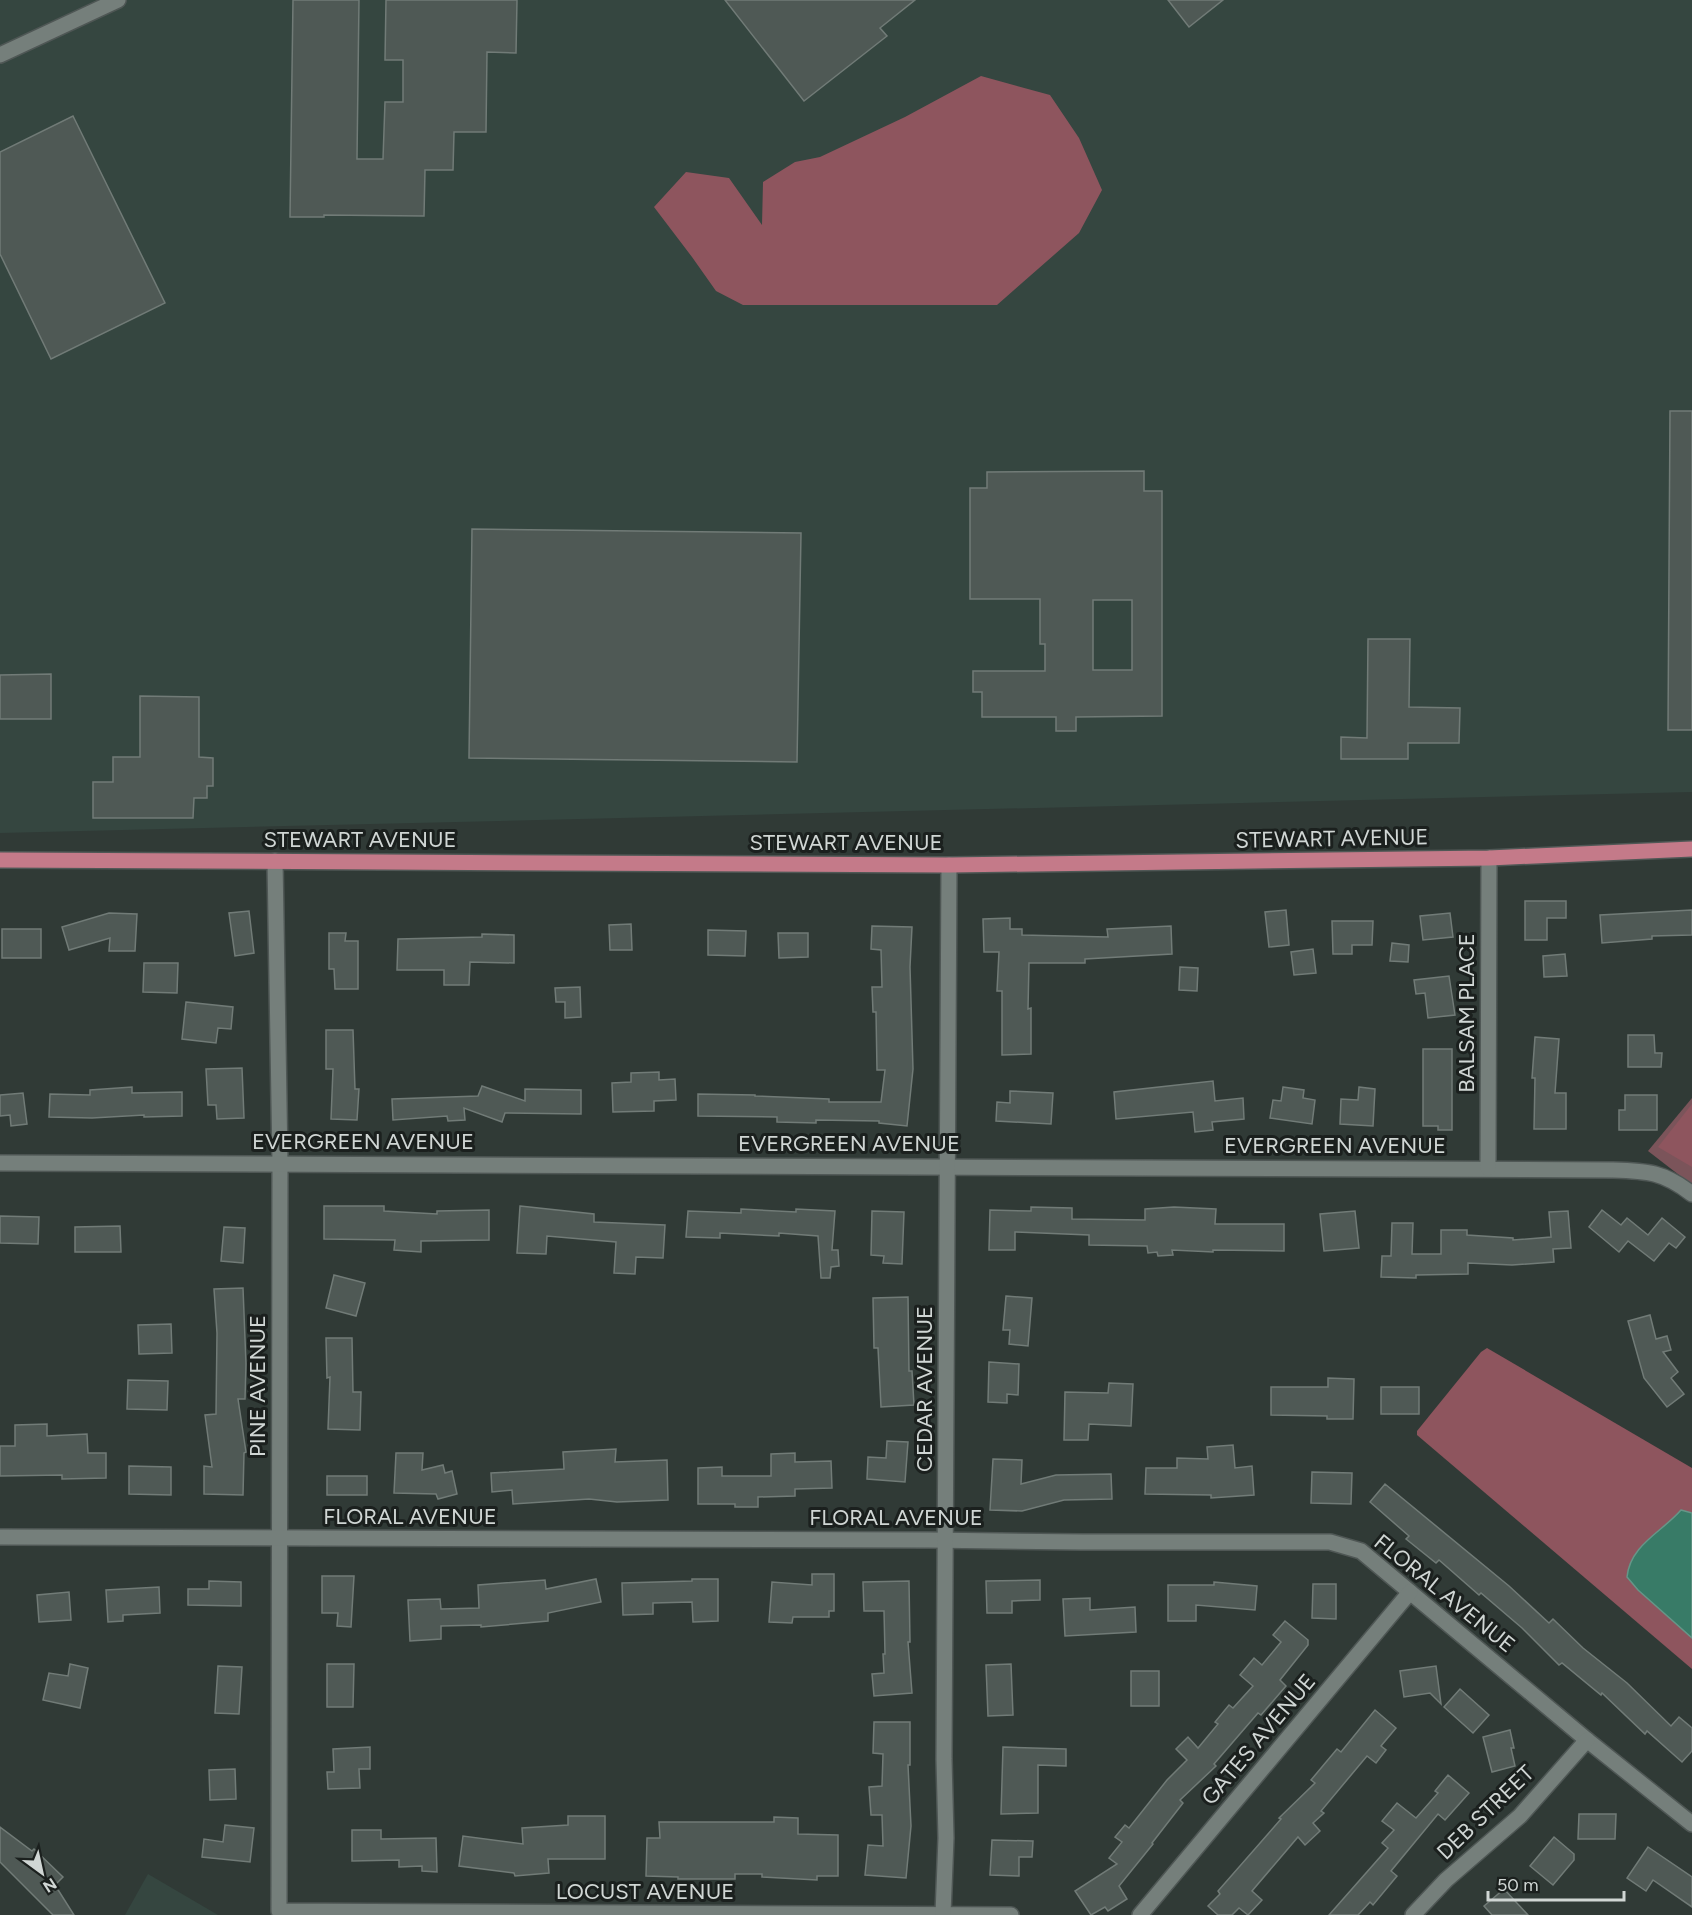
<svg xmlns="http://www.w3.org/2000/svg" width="1692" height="1915" font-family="Figtree,sans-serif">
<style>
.built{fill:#354640}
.green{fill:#7b545a}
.forest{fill:#8e555e}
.water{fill:#387b67;stroke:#669688;stroke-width:1.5}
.building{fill:#4f5955;stroke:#717b77;stroke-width:1.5;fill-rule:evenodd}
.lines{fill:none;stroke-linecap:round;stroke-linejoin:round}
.minor-casing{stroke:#4f5755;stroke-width:18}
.major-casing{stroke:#4f5755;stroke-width:18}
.minor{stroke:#757f7b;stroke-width:15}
.major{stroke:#c47a89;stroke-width:15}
.labels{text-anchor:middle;stroke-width:6;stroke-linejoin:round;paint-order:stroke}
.street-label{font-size:22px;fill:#d0d6d4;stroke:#1b201e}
</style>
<rect width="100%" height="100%" fill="#303a36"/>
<g class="built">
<polygon points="0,0 1692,0 1692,792 0,833"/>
<polygon points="148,1874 218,1915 125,1915"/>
</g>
<polygon class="green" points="1692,1098 1692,1185 1648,1151"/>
<g class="forest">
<polygon points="981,76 1050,95 1079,138 1102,190 1079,233 997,305 743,305 716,291 692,257 654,207 686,172 729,178 762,225 763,182 795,162 820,157 905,117"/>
<polygon points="1692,1104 1692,1167 1658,1147"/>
<polygon points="1487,1348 1692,1468 1692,1669 1417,1435 1417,1431 1481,1352"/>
</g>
<path class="water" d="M1681,1510l11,3v125l-54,-48 -11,-13c3,-32 35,-45 54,-67z"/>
<g class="building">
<polygon points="293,0 359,0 357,159 383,159 385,102 403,102 403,60 385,60 386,0 517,0 516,53 487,52 486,132 454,132 453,170 425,170 424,216 324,215 324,217 290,217"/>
<polygon points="725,0 915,0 880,28 887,36 804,101"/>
<polygon points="1168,0 1223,0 1189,27"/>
<polygon points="73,116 165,303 51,359 0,254 0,152"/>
<polygon points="1670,411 1692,411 1692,730 1668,730"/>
<path d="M1144,471v20h18v225l-86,1v14h-20v-14h-74v-25h-9v-21h72v-27h-5v-45h-70v-111h17v-16zM1093,600h39v70h-39z"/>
<polygon points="472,529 801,533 797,762 469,758"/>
<polygon points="1368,639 1410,639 1409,707 1460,708 1459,743 1408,743 1408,759 1341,759 1341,737 1367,738"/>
<polygon points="51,674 51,719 0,719 0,675"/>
<polygon points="140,696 199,697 199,757 213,758 213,786 207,786 207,798 194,798 193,818 93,818 93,782 113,782 113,757 140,757"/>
<polygon points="1525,901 1566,901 1566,918 1547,918 1547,940 1525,940"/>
<polygon points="1286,910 1289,945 1269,947 1265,912"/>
<polygon points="1692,910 1692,935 1652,936 1652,939 1602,943 1600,915"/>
<polygon points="249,911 254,953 235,956 229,913"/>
<polygon points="109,913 137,914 135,951 109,951 110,938 69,950 62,927"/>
<polygon points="1450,913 1453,937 1423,940 1420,916"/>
<polygon points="1010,918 1010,929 1022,929 1022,935 1108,937 1107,929 1171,926 1172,954 1085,959 1085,963 1029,963 1028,1009 1031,1008 1031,1054 1002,1055 1002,991 997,991 999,952 984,952 983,919"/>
<polygon points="1332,921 1373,921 1372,945 1352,945 1352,954 1333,954"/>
<polygon points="631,924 632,950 610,950 609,925"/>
<polygon points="872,926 912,927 910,967 913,1069 907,1126 879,1123 879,1121 816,1120 816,1123 777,1122 777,1117 698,1116 698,1094 755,1095 755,1096 829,1099 829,1102 881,1102 885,1070 877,1070 876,1012 873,1012 872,987 882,987 881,950 871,949"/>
<rect x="2" y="929" width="39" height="29"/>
<polygon points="708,930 746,931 745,956 708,955"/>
<polygon points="329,933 346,933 345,941 358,941 358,989 335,989 334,969 329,969"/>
<polygon points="778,933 808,933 808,957 779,958"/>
<polygon points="482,934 514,935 514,963 470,962 469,985 444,985 444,970 397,970 398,939 482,937"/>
<polygon points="1392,943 1409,945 1408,962 1390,961"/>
<polygon points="1313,949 1316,973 1294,975 1291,952"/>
<polygon points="1565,954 1567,976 1544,977 1543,956"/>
<polygon points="144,963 178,963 177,993 143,992"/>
<polygon points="1180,967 1198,968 1197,991 1179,990"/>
<polygon points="1449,976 1455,1015 1428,1018 1425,993 1416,994 1414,980"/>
<polygon points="580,987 581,1017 565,1018 565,1002 556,1002 555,988"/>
<polygon points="186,1002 233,1007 231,1029 218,1028 216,1043 182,1039"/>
<polygon points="326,1030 353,1030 355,1089 359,1089 357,1120 331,1119 333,1069 326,1069"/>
<polygon points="1628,1035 1654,1035 1655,1053 1662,1053 1661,1067 1628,1067"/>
<polygon points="1535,1037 1559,1039 1555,1093 1566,1093 1566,1129 1534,1129 1535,1078 1532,1078"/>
<polygon points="1423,1049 1452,1049 1452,1130 1438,1130 1438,1126 1423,1126"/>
<polygon points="242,1068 244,1118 217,1119 216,1105 208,1105 206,1069"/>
<polygon points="659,1072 659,1080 675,1079 676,1100 654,1101 654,1111 613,1112 612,1083 631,1082 631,1073"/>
<polygon points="1213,1081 1215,1101 1243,1098 1244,1119 1212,1122 1213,1130 1195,1132 1193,1112 1116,1119 1114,1092"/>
<polygon points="482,1086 525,1101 525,1089 581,1090 581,1114 505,1113 502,1122 464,1108 465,1120 448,1121 447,1116 393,1120 392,1099 478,1096"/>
<polygon points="132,1087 132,1093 182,1092 182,1116 144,1117 144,1115 92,1118 49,1117 50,1094 90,1095 90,1090"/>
<polygon points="1283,1087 1304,1090 1303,1098 1315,1100 1312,1124 1270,1118 1273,1100 1281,1101"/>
<polygon points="1359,1087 1375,1089 1373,1126 1340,1124 1341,1099 1358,1100"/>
<polygon points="1010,1091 1053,1093 1051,1124 996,1121 997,1102 1010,1103"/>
<polygon points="23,1093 27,1124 11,1126 10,1115 0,1116 0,1095"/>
<polygon points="1625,1095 1657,1095 1657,1130 1619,1130 1619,1110 1625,1110"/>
<polygon points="324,1206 384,1206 384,1211 437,1214 437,1211 489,1210 489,1240 421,1241 421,1252 394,1250 395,1240 324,1239"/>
<polygon points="520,1206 594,1214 594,1222 665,1225 663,1258 636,1257 635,1274 614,1273 616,1242 547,1236 546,1254 517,1253"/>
<polygon points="1031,1207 1072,1208 1072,1219 1145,1220 1145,1209 1174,1207 1216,1209 1215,1224 1284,1224 1284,1251 1213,1250 1213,1252 1172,1250 1173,1255 1158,1256 1157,1252 1148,1253 1147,1246 1089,1245 1089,1235 1015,1232 1015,1250 989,1250 990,1210 1031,1211"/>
<polygon points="741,1209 796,1212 796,1209 835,1211 832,1250 838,1250 839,1266 831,1267 830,1278 821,1278 818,1236 779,1233 779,1236 720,1233 720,1238 686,1237 688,1211 741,1213"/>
<polygon points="1602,1210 1621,1225 1627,1218 1648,1235 1662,1218 1685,1237 1676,1248 1669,1243 1654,1261 1628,1241 1619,1252 1589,1227"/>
<polygon points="872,1211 904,1212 902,1264 883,1263 884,1256 871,1255"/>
<polygon points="1355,1211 1359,1248 1324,1251 1320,1214"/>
<polygon points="1568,1211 1571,1248 1553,1249 1554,1262 1512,1265 1468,1263 1468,1274 1416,1275 1416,1278 1381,1277 1382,1256 1391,1256 1392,1223 1413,1223 1412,1254 1441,1254 1441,1230 1467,1230 1467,1235 1513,1238 1513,1240 1551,1237 1549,1212"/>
<polygon points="0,1216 39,1217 38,1244 0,1243"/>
<polygon points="120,1226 121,1252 75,1252 75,1227"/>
<polygon points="224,1227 245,1228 243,1263 221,1261"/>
<polygon points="334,1275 365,1283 356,1316 326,1308"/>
<polygon points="243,1288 246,1364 245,1399 238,1399 246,1452 244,1453 243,1495 204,1494 204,1466 212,1467 205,1415 216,1414 217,1333 214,1289"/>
<polygon points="1006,1296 1032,1298 1028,1346 1009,1344 1010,1330 1003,1330"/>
<polygon points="908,1297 909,1371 912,1371 914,1405 881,1407 878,1348 874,1348 873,1298"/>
<polygon points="1650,1315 1656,1339 1667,1336 1671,1350 1663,1352 1678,1372 1671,1378 1684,1394 1667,1407 1644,1378 1628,1321"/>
<polygon points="171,1324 172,1353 139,1354 138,1325"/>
<polygon points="326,1338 352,1338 353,1392 361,1392 360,1430 328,1429 330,1377 327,1378"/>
<polygon points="989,1362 1019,1364 1018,1395 1007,1394 1007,1403 988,1402"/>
<polygon points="1328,1378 1354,1379 1353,1419 1327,1419 1327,1416 1271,1415 1271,1387 1328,1387"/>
<polygon points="128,1380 168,1381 167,1410 127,1409"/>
<polygon points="1109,1383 1133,1384 1131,1426 1089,1424 1088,1440 1064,1440 1065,1392 1108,1393"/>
<rect x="1381" y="1387" width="38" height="27"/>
<polygon points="47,1424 47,1436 87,1434 88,1453 106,1453 106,1478 62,1479 62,1475 0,1476 0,1446 15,1446 15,1425"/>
<polygon points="887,1441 908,1442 905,1482 867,1479 868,1457 886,1458"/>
<polygon points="1233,1445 1235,1468 1252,1466 1254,1495 1211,1498 1211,1495 1145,1494 1146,1468 1177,1468 1177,1458 1208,1459 1207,1447"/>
<polygon points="616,1449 615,1462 667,1460 668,1500 617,1502 589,1499 513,1504 512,1490 492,1492 491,1473 564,1469 563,1452"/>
<polygon points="396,1453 423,1453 422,1470 443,1465 445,1473 452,1471 457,1494 438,1499 436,1494 394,1493"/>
<polygon points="795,1453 795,1462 831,1461 832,1488 795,1489 795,1496 758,1497 758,1507 735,1507 735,1504 698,1504 698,1468 722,1467 722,1476 771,1476 771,1454"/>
<polygon points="993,1459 1022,1460 1021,1484 1056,1475 1111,1474 1112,1499 1064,1500 1022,1511 990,1510"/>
<polygon points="129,1466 171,1467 171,1495 129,1494"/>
<polygon points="1312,1472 1352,1473 1351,1504 1311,1503"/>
<rect x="327" y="1476" width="40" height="19"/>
<polygon points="1385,1484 1509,1586 1549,1623 1553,1619 1583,1648 1627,1683 1671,1726 1679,1717 1692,1728 1692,1751 1682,1762 1647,1731 1645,1734 1602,1693 1601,1695 1562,1663 1559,1665 1522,1628 1481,1593 1479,1595 1439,1560 1436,1563 1406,1539 1409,1536 1370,1502"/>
<polygon points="812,1574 834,1574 834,1611 829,1611 829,1617 793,1617 792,1623 769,1622 772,1582 812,1585"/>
<polygon points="322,1576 354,1576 351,1627 337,1626 338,1613 322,1613"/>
<polygon points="596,1579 601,1602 548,1613 548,1621 481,1627 481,1625 441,1626 441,1639 410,1641 408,1600 440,1599 441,1609 479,1608 478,1585 545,1580 546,1589"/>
<polygon points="692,1579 718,1579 718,1621 693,1622 692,1602 653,1603 653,1614 623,1615 622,1583 692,1581"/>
<polygon points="1040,1580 1040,1600 1012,1601 1012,1613 987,1613 986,1581"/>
<polygon points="209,1581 241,1582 241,1606 188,1605 188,1589 209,1589"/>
<polygon points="909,1581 910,1642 908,1642 912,1693 874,1696 872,1674 884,1673 883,1654 885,1654 884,1611 864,1611 863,1582"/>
<polygon points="1214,1582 1257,1586 1255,1610 1196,1605 1196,1621 1168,1621 1168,1585 1214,1585"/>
<polygon points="1313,1584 1336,1584 1336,1619 1312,1618"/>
<polygon points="159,1587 160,1613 123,1615 123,1621 108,1622 106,1590"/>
<polygon points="69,1592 71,1620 39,1622 37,1595"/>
<polygon points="1090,1598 1090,1610 1135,1607 1136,1632 1065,1636 1063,1599"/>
<polygon points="1285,1621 1308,1640 1308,1645 1280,1680 1286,1686 1261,1715 1258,1713 1214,1764 1216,1766 1180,1800 1183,1803 1152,1843 1153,1844 1119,1886 1127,1899 1108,1911 1105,1907 1091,1915 1075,1891 1117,1864 1109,1858 1122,1842 1115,1837 1125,1825 1129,1828 1167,1780 1187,1760 1176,1749 1188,1737 1198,1748 1218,1724 1215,1722 1229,1705 1233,1708 1253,1686 1240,1675 1254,1658 1262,1665 1281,1642 1273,1635"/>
<polygon points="70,1664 88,1668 80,1708 43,1700 49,1673 68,1676"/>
<polygon points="327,1664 354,1664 353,1707 327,1707"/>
<polygon points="1011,1664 1013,1715 988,1716 986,1665"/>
<polygon points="218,1666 242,1667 239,1714 215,1713"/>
<polygon points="1436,1666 1441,1704 1430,1693 1404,1697 1400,1671"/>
<rect x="1131" y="1671" width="28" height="35"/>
<polygon points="1460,1689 1489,1715 1473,1733 1444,1707"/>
<polygon points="1375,1710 1396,1728 1381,1746 1386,1750 1376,1763 1367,1756 1321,1811 1324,1813 1313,1823 1320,1831 1305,1845 1298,1837 1252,1891 1262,1900 1248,1915 1239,1908 1232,1915 1218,1915 1208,1906 1220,1894 1218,1891 1281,1819 1279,1818 1315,1783 1311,1780 1337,1749 1341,1752"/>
<polygon points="874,1722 910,1722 910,1765 908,1765 911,1826 906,1878 865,1875 868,1845 883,1846 882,1815 871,1815 869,1787 882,1786 883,1754 873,1753"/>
<polygon points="1510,1730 1514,1748 1511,1748 1515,1766 1492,1772 1483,1737"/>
<polygon points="370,1747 370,1769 359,1769 360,1788 328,1789 327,1772 334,1772 333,1749"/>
<polygon points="1003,1747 1066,1749 1066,1766 1038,1765 1038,1813 1001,1814"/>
<polygon points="235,1769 236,1799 210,1800 209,1770"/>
<polygon points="1448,1775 1469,1793 1445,1820 1438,1814 1391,1871 1397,1876 1373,1905 1370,1902 1358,1915 1329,1915 1388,1848 1382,1843 1394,1830 1382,1821 1397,1803 1416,1818 1438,1793 1435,1791"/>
<polygon points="1579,1814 1616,1814 1615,1839 1578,1839"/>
<polygon points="568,1816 605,1816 605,1859 548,1859 549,1873 515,1876 514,1873 459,1866 463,1836 523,1844 522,1828 568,1825"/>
<polygon points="774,1817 798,1818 798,1834 838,1835 838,1876 817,1876 817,1880 762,1877 762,1874 735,1874 735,1879 678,1879 678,1877 646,1876 647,1838 660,1838 659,1822 774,1822"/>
<polygon points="225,1825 254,1828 250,1862 202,1857 204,1839 223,1842"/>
<polygon points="0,1827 32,1851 34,1849 63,1877 55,1885 74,1915 53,1915 0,1862"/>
<polygon points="352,1830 381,1830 381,1839 436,1838 437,1872 422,1871 422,1866 399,1867 399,1860 352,1861"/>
<polygon points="1554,1837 1574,1854 1574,1860 1553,1885 1530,1866"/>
<polygon points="992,1840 1033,1841 1032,1857 1019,1857 1019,1876 990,1875"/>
<polygon points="1648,1847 1692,1877 1692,1907 1653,1880 1646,1891 1627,1878"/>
<polygon points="1504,1889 1528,1915 1492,1915 1484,1906"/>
</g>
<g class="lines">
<g class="minor-casing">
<g id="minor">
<polyline points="0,55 118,0"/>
<polyline points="275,861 280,1163 279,1911 1011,1915"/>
<path d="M0,1163l1613,7c35,1 51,2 79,24"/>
<polyline points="1488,1168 1489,858"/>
<polyline points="0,1537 928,1540 1083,1542 1330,1542 1361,1551 1587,1740 1692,1824"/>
<polyline points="943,1914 946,1838 944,1759 949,865"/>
<polyline points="1140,1915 1410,1592"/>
<polyline points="1413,1915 1446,1880 1520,1816 1587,1740"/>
</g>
</g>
<g class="major-casing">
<polyline id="major" points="0,860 949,865 1489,858 1692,849"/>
</g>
<use href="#minor" class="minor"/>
<use href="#major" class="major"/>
</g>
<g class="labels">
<g class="street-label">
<text transform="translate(1332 838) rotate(-1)" y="8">STEWART AVENUE</text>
<text x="360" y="847">STEWART AVENUE</text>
<text x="846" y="850">STEWART AVENUE</text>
<text transform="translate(1466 1013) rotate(-90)" y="8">BALSAM PLACE</text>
<text x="363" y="1149">EVERGREEN AVENUE</text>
<text x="849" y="1151">EVERGREEN AVENUE</text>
<text x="1335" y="1153">EVERGREEN AVENUE</text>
<text transform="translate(257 1386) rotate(-90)" y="8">PINE AVENUE</text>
<text transform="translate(924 1389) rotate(-90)" y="8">CEDAR AVENUE</text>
<text x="410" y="1524">FLORAL AVENUE</text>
<text x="896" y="1525">FLORAL AVENUE</text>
<text transform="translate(1445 1593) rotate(39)" y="8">FLORAL AVENUE</text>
<text transform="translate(1258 1739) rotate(-50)" y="8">GATES AVENUE</text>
<text transform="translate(1485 1812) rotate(-44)" y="8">DEB STREET</text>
<text x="645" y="1899">LOCUST AVENUE</text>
</g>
</g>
<g transform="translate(42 1873) rotate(147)" stroke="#1b201e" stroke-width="4.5" paint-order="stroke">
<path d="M0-4.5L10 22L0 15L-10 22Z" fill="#d0d6d4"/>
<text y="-9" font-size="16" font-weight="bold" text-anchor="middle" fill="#d0d6d4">N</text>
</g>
<path d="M1488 1891v9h136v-9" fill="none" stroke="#d0d6d4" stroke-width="3"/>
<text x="1497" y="1891" font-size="18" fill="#d0d6d4" stroke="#1b201e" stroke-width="4.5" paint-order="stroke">50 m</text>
</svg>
